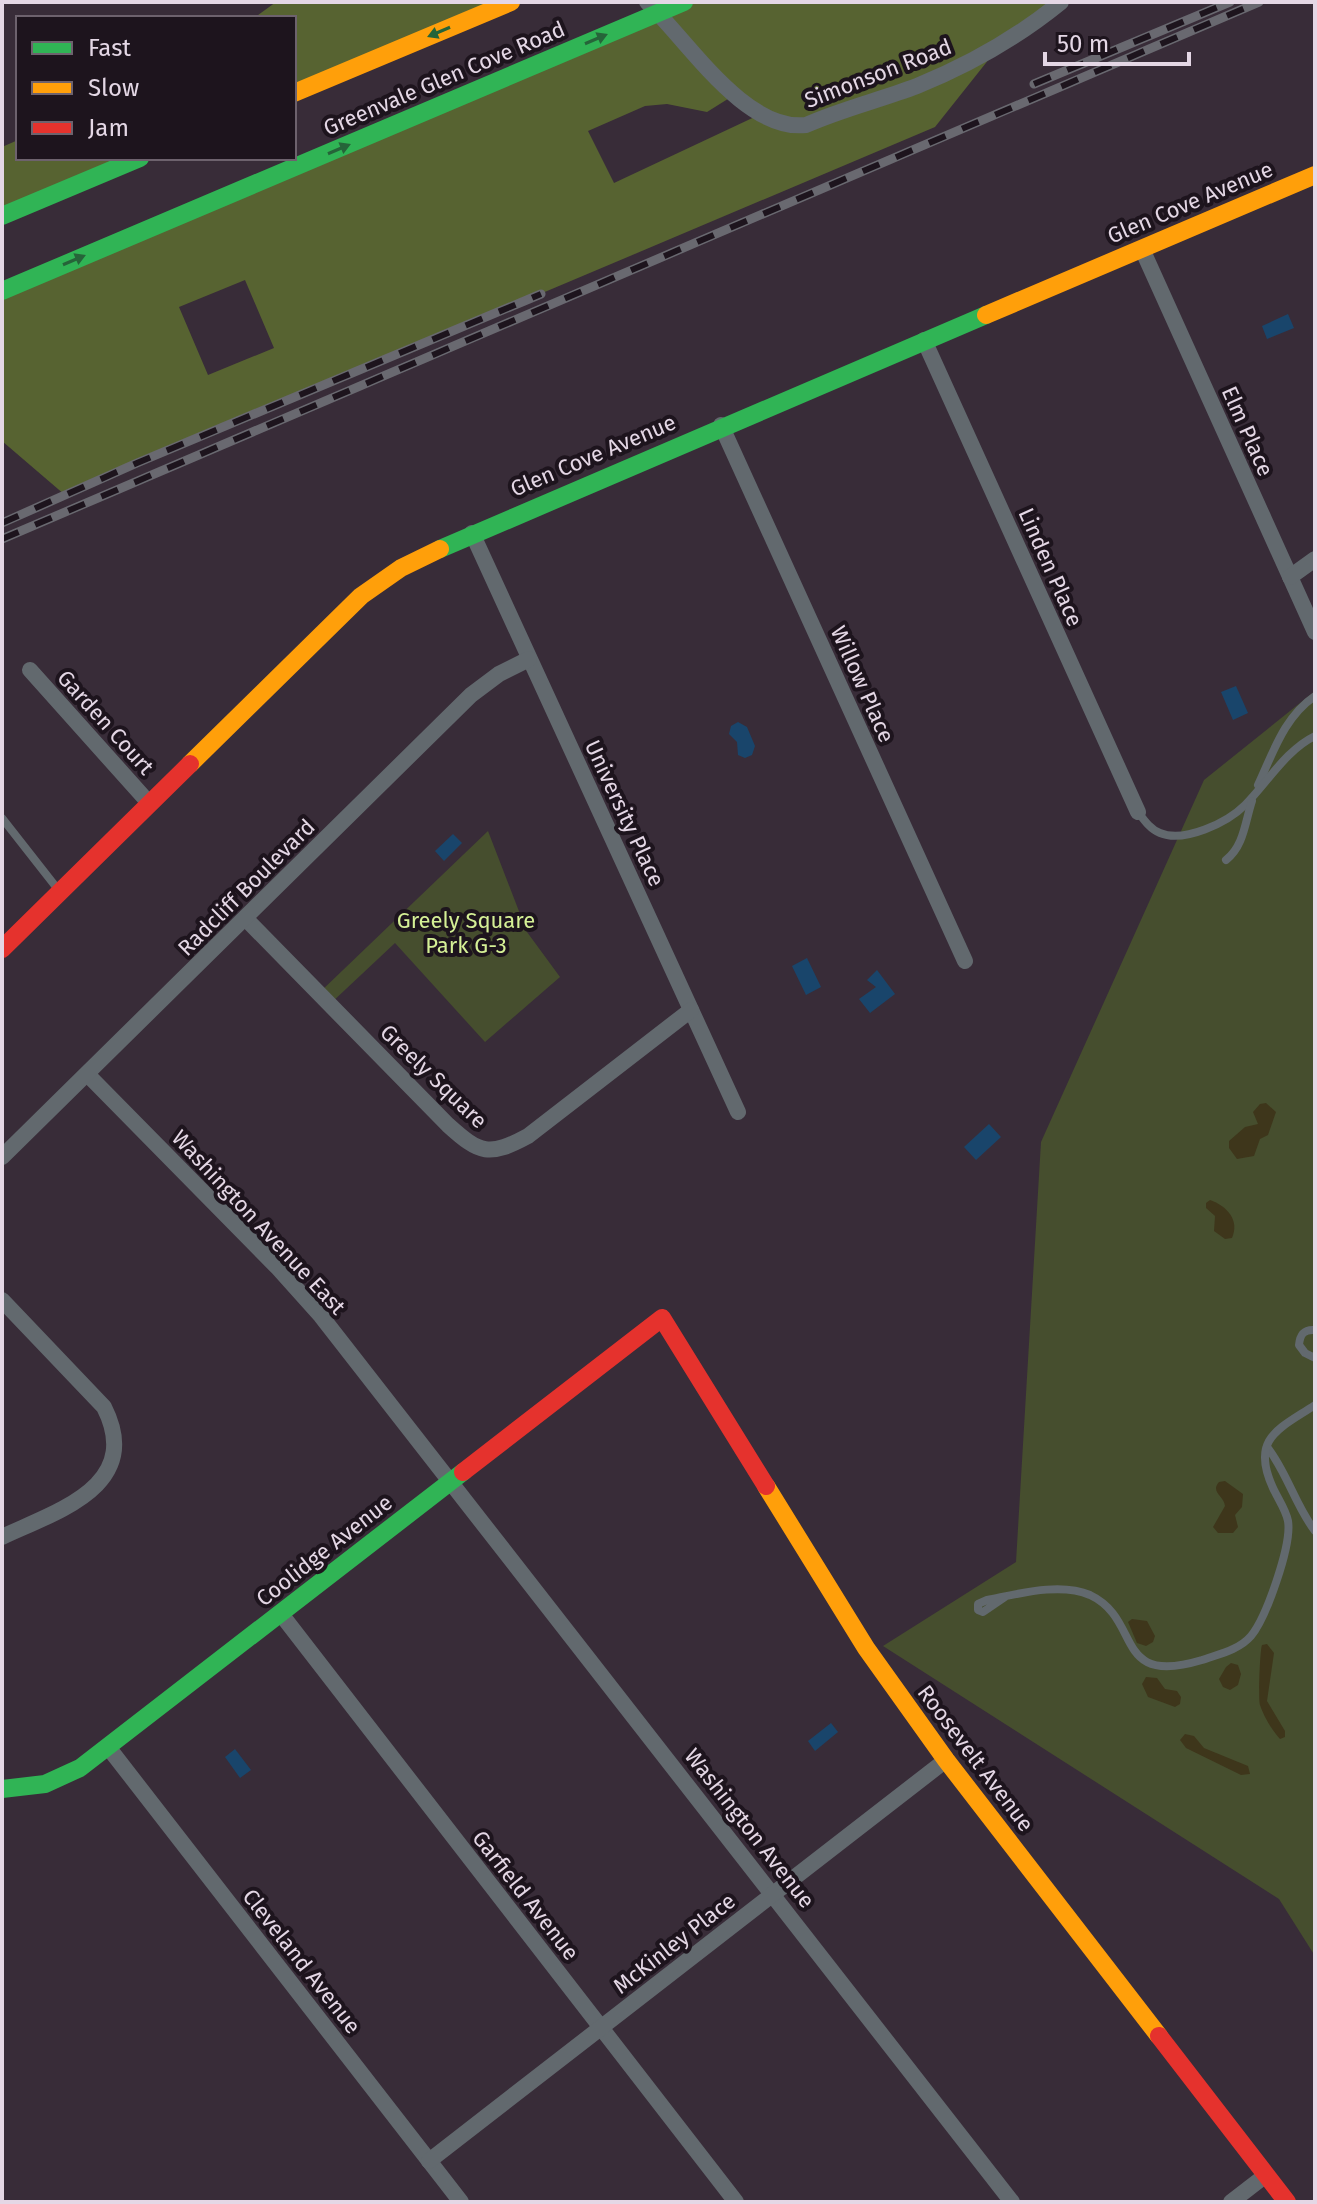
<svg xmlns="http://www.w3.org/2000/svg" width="1317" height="2204" font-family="'Fira Sans',sans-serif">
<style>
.green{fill:#464e2e}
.forest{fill:#576331;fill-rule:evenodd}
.sand{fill:#3e361b}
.water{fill:#19456b}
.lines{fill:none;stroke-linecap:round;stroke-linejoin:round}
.lane{stroke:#62696e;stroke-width:8}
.street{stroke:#62696e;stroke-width:16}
.fast{stroke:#30b455;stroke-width:18}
.slow{stroke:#ff9f0a;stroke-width:18}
.jam{stroke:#e5322d;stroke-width:18}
.rail-casing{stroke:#696970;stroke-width:9}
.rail{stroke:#1d141d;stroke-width:6;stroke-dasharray:18;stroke-linecap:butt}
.oneway{fill:#266439}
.labels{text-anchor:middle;stroke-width:8;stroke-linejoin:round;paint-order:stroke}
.street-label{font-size:22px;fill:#e4d7e5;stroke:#1d141d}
.park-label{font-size:22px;fill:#d5f096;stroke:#1d141d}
</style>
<rect width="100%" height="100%" fill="#382c38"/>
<g class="green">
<polygon points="1315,691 1315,1956 1279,1899 883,1646 1016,1562 1041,1142 1204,780"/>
<polygon points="488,831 527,932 560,977 485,1042 395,943 330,1004 319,993"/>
</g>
<g class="forest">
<polygon points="276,2 511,2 294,93 294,18 254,18"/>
<path d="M691,2h372l-62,42 -66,83 -870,368 -63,-54v-150zM739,92l24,21 -149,70 -26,-52 57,-25 22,-2 40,8zM245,280l29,68 -66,27 -29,-68z"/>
<polygon points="18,140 18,158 140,158 2,216 2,147"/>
</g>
<g class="sand">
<polygon points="1266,1103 1276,1112 1268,1135 1260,1139 1254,1156 1237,1159 1229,1148 1229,1141 1245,1127 1258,1124 1253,1112 1260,1104"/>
<path d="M1210,1200c17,6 30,20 22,38l-7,1 -11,-8 1,-15 -9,-8v-5z"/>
<path d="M1225,1481l18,13 -1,13 -7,8 3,12 -5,6h-15l-5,-6 12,-21c-1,-10 -15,-14 -6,-24z"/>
<polygon points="1132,1619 1147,1621 1155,1636 1153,1642 1146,1646 1137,1643 1128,1622"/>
<path d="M1267,1644l7,9 -7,48 18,30v6l-5,2c-7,-7 -17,-24 -20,-34 -2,-6 0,-56 2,-60z"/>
<polygon points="1231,1663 1238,1665 1241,1674 1238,1685 1230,1690 1223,1687 1219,1679 1226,1667"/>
<polygon points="1146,1677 1157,1678 1165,1689 1177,1691 1181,1697 1180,1704 1175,1707 1148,1697 1142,1684"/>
<polygon points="1185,1734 1194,1736 1204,1748 1248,1766 1250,1774 1241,1775 1186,1748 1180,1740"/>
</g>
<g class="water">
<polygon points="1288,314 1294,328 1267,339 1262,326"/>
<polygon points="1236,686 1248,713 1233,720 1221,692"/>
<polygon points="738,722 747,727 755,746 752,755 745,758 738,755 737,742 729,734 731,726"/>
<polygon points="453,834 462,843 444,861 435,851"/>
<polygon points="807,958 821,987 806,995 792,966"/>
<polygon points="877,970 895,994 870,1013 859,999 876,987 867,980"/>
<polygon points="989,1124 1001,1137 976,1160 964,1147"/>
<polygon points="831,1723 838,1732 815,1751 808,1741"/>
<polygon points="235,1749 251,1770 240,1778 225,1757"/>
</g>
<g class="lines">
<g class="lane">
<path d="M1258,785c15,-32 26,-68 57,-89"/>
<path d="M1138,812c6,8 12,17 22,21 24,10 67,-10 85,-28 22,-22 41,-55 70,-69"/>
<polyline points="2,818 60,892"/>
<path d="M1226,860c18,-14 19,-38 26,-59"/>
<path d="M1315,1330c-11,-1 -15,4 -16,15l6,8 10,5"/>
<path d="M1267,1447c20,25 28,58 48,84"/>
<path d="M1005,1597l-22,15 -5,-2v-6l9,-4c31,-6 73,-18 103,-5 53,25 22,92 112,65 17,-6 37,-10 49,-24 15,-18 41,-91 37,-115 -2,-11 -10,-22 -15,-33 -23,-50 6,-59 42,-83"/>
</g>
<g class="street">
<path d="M647,2c41,39 98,130 159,123 36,-16 74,-25 111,-39 52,-21 101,-49 144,-84"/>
<polyline points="1142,249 1315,632"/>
<polyline points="924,340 1138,812"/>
<polyline points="721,425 965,961"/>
<polyline points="472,533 738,1112"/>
<polyline points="1290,577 1315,559"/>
<polyline points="30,670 149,803"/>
<path d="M245,918l203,207c32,29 41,32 80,11l163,-126"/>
<polyline points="87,1074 278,1268 321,1316 1012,2202"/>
<polyline points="2,1157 471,695 499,674 529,659"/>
<path d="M2,1300l102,107c40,79 -47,104 -102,130"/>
<polyline points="281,1614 736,2202"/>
<polyline points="108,1747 461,2202"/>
<polyline points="429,2161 946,1760"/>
<polyline points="1231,2202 1266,2175"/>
</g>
<g class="fast">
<polyline points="2,216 140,158"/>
<polyline points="2,291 684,2"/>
<polyline points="440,549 986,315"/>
<polyline points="2,1789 45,1784 80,1768 463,1472"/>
</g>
<g class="slow">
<polyline points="294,93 511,2"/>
<polyline points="986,315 1315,175"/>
<polyline points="190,764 361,596 401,568 440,549"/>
<polyline points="766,1486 866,1648 946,1760 1159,2036"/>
</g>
<g class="jam">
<polyline points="2,949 190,764"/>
<polyline points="463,1472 662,1318 766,1486"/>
<polyline points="1159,2036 1287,2202"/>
</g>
<g class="rail-casing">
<g id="rail">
<polyline points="1034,84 1230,2"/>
<polyline points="2,523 137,463 541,294"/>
<polyline points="2,539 1259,2"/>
</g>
</g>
<use href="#rail" class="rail"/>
</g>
<defs><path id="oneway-solid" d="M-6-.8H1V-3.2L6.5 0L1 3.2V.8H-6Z" transform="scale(2)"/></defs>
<g class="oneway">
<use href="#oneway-solid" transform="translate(439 32) rotate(157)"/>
<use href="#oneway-solid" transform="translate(596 39) rotate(-23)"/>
<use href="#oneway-solid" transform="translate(339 149) rotate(-23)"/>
<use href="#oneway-solid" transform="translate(74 260) rotate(-23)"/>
</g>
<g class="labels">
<g class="street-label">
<text transform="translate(878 73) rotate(-21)" y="8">Simonson Road</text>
<text transform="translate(444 78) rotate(-23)" y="8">Greenvale Glen Cove Road</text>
<text transform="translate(1190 202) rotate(-23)" y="8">Glen Cove Avenue</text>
<text transform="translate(1248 431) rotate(66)" y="8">Elm Place</text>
<text transform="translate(593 455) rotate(-23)" y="8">Glen Cove Avenue</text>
<text transform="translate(1051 567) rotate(66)" y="8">Linden Place</text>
<text transform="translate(863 684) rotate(66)" y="8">Willow Place</text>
<text transform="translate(106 722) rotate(48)" y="8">Garden Court</text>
<text transform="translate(625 813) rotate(65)" y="8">University Place</text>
<text transform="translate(246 887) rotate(-45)" y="8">Radcliff Boulevard</text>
<text transform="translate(434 1076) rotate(44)" y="8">Greely Square</text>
<text transform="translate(259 1222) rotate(47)" y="8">Washington Avenue East</text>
<text transform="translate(324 1550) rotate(-38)" y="8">Coolidge Avenue</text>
<text transform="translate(976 1758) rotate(53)" y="8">Roosevelt Avenue</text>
<text transform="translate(750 1828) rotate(52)" y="8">Washington Avenue</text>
<text transform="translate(526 1895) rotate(52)" y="8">Garfield Avenue</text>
<text transform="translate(674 1943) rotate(-38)" y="8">McKinley Place</text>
<text transform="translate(302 1961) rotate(52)" y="8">Cleveland Avenue</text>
</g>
<g class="park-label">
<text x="466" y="928">Greely Square<tspan x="466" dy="25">Park G-3</tspan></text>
</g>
</g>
<rect width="1317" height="2204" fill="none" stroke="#e4d7e5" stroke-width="8"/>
<rect x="16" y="16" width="280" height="144" fill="#1d141d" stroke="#6d626d" stroke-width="2"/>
<rect x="32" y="42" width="40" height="12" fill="#30b455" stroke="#6d626d" stroke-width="2"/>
<text x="88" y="56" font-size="24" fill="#e4d7e5">Fast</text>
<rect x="32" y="82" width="40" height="12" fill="#ff9f0a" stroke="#6d626d" stroke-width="2"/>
<text x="88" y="96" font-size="24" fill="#e4d7e5">Slow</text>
<rect x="32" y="122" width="40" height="12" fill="#e5322d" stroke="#6d626d" stroke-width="2"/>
<text x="88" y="136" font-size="24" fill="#e4d7e5">Jam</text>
<path d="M1045 52v12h144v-12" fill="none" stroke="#e4d7e5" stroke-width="4"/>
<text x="1057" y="52" font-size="24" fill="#e4d7e5" stroke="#1d141d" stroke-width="6" paint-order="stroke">50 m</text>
</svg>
